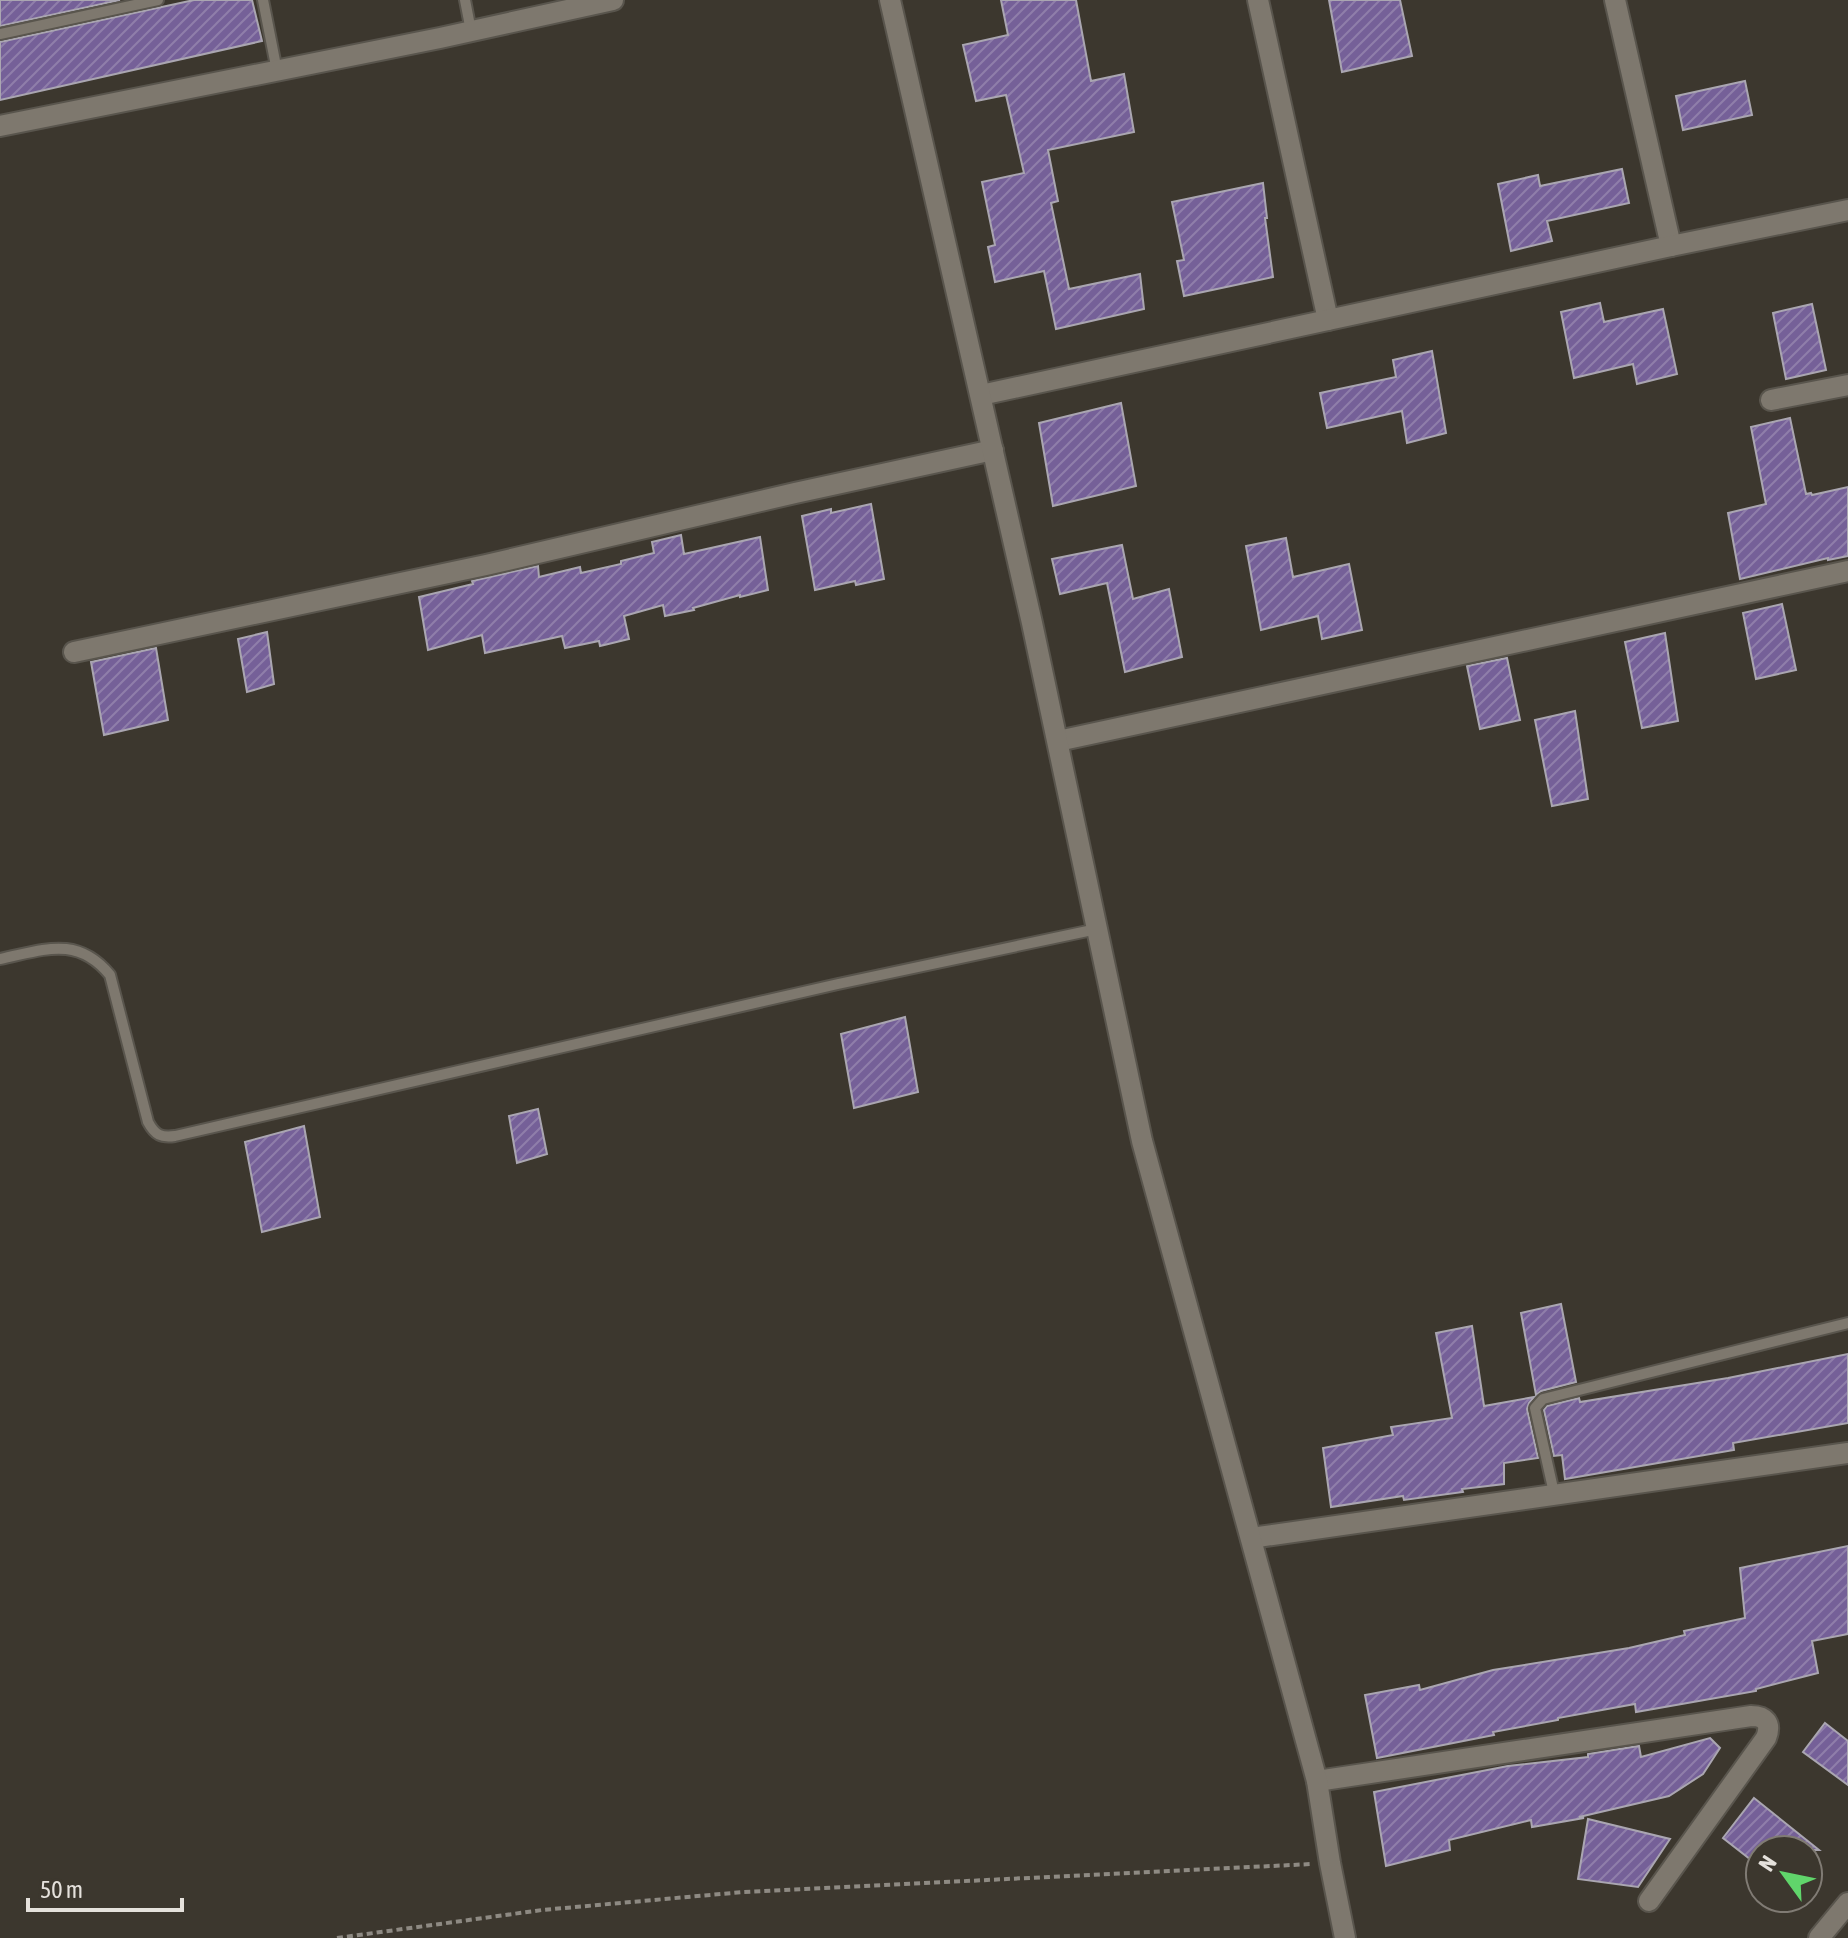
<svg xmlns="http://www.w3.org/2000/svg" width="1848" height="1938" font-family="'Asap Condensed',sans-serif">
<style>
.building{fill:url(#building-hatch);stroke:#aaa6b1;stroke-width:2}
.lines{fill:none;stroke-linecap:round;stroke-linejoin:round}
.lane-casing{stroke:#59554d;stroke-width:14}
.street-casing{stroke:#59554d;stroke-width:24}
.secondary-casing{stroke:#59554d;stroke-width:24}
.path{stroke:#8e8a83;stroke-width:4;stroke-dasharray:6 4;stroke-linecap:butt}
.lane{stroke:#7e786e;stroke-width:10}
.street{stroke:#7e786e;stroke-width:20}
.secondary{stroke:#7e786e;stroke-width:20}
</style>
<defs>
<pattern id="building-hatch" width="6" height="6" patternUnits="userSpaceOnUse" patternTransform="scale(2)"><rect width="6" height="6" fill="#756098"/><path d="M-1 1l2-2M0 6l6-6M5 7l2-2" fill="none" stroke="#8f7eaa"/></pattern>
</defs>
<rect width="100%" height="100%" fill="#3c372e"/>
<g class="building">
<polygon points="0,0 120,0 0,26"/>
<polygon points="194,0 252,0 262,41 0,100 0,42"/>
<polygon points="1001,0 1076,0 1091,81 1124,74 1134,132 1048,150 1058,201 1051,203 1069,289 1140,274 1144,309 1056,329 1044,271 995,282 988,247 995,245 982,182 1024,173 1006,95 976,101 963,45 1008,35"/>
<polygon points="1329,0 1400,0 1412,56 1342,72"/>
<polygon points="1745,81 1752,115 1683,130 1676,96"/>
<polygon points="1622,169 1629,203 1547,221 1552,241 1511,251 1498,184 1538,175 1540,186"/>
<polygon points="1263,183 1267,218 1265,218 1273,277 1184,296 1177,261 1184,260 1172,202"/>
<polygon points="1600,303 1604,322 1663,309 1677,374 1637,384 1633,364 1574,378 1561,312"/>
<polygon points="1812,304 1826,370 1786,379 1773,313"/>
<polygon points="1432,351 1446,433 1407,443 1402,411 1327,428 1320,393 1396,377 1393,360"/>
<polygon points="1121,403 1136,486 1053,506 1039,423"/>
<polygon points="1790,418 1806,494 1811,493 1812,495 1848,487 1848,556 1828,560 1828,558 1740,579 1728,513 1766,504 1751,427"/>
<polygon points="871,504 884,579 856,585 855,581 815,590 802,516 831,509 831,513"/>
<polygon points="681,535 684,554 760,537 768,590 740,597 740,595 693,608 694,610 665,616 663,605 624,616 629,639 600,646 599,641 565,648 562,636 485,653 482,635 428,650 419,597 473,584 472,581 538,566 539,577 580,567 581,573 621,564 621,561 654,553 652,542"/>
<polygon points="1286,538 1293,577 1349,564 1362,630 1322,639 1318,616 1261,630 1246,546"/>
<polygon points="1122,545 1133,599 1169,589 1182,657 1125,672 1107,583 1060,594 1052,559"/>
<polygon points="1782,604 1796,670 1756,679 1743,613"/>
<polygon points="267,632 274,684 247,692 238,639"/>
<polygon points="1665,633 1678,721 1642,728 1625,642"/>
<polygon points="156,648 168,720 104,735 91,662"/>
<polygon points="1507,658 1520,720 1480,729 1467,666"/>
<polygon points="1575,711 1588,799 1552,806 1535,720"/>
<polygon points="905,1017 918,1092 854,1108 841,1034"/>
<polygon points="538,1109 547,1154 517,1163 509,1116"/>
<polygon points="304,1126 320,1217 262,1232 245,1142"/>
<polygon points="1561,1304 1576,1382 1541,1391 1536,1395 1521,1313"/>
<polygon points="1472,1326 1484,1406 1534,1397 1529,1403 1527,1409 1538,1458 1504,1463 1504,1484 1462,1489 1463,1492 1404,1500 1403,1496 1331,1507 1323,1448 1393,1435 1391,1427 1452,1418 1436,1333"/>
<polygon points="1848,1354 1848,1423 1733,1443 1734,1450 1565,1479 1562,1455 1554,1456 1544,1410 1547,1406 1579,1398 1580,1402 1728,1378"/>
<polygon points="1848,1546 1848,1634 1812,1641 1818,1673 1756,1689 1756,1691 1636,1712 1635,1704 1558,1718 1558,1720 1493,1732 1494,1735 1377,1758 1365,1695 1419,1685 1420,1690 1493,1670 1629,1648 1685,1635 1684,1631 1745,1618 1740,1568"/>
<polygon points="1825,1723 1848,1741 1848,1785 1803,1752"/>
<polygon points="1710,1738 1720,1748 1703,1774 1669,1796 1579,1817 1584,1818 1532,1827 1531,1820 1449,1840 1450,1850 1386,1866 1374,1792 1508,1766 1588,1757 1588,1754 1639,1746 1641,1757"/>
<polygon points="1754,1798 1819,1850 1760,1850 1760,1867 1723,1838"/>
<polygon points="1588,1819 1670,1839 1638,1887 1578,1879"/>
</g>
<g class="lines">
<g class="lane-casing">
<g id="lane">
<polyline points="263,0 277,71"/>
<polyline points="465,0 471,31"/>
<polyline points="0,34 158,0"/>
<path d="M0,959c44,-9 77,-24 110,16l38,147c7,13 13,16 27,14l663,-152 259,-55"/>
<polyline points="1554,1493 1535,1408 1543,1399 1848,1323"/>
</g>
</g>
<g class="street-casing">
<g id="street">
<polyline points="1258,0 1328,320"/>
<polyline points="1615,0 1671,246"/>
<polyline points="0,126 440,38 613,0"/>
<polyline points="981,395 1671,246 1848,210"/>
<polyline points="1771,400 1848,385"/>
<polyline points="74,652 486,565 795,493 993,450"/>
<polyline points="1058,741 1848,571"/>
<polyline points="1251,1538 1848,1453"/>
<path d="M1317,1781l434,-65c14,0 21,7 15,22l-117,163"/>
</g>
</g>
<g class="secondary-casing">
<g id="secondary">
<polyline points="890,0 1032,623 1142,1141 1317,1781 1330,1863 1345,1938"/>
<polyline points="1819,1938 1848,1903"/>
</g>
</g>
<polyline class="path" points="337,1938 542,1910 743,1892 1312,1864"/>
<use href="#lane" class="lane"/>
<use href="#street" class="street"/>
<use href="#secondary" class="secondary"/>
</g>
<g transform="translate(1784 1874) rotate(303)"><circle r="38" fill="#3c372e" stroke="#807b74" stroke-width="2"/>
<path d="M0-6L14 30L0 20L-14 30Z" fill="#60d56b"/>
<text y="-12" font-size="22" font-weight="bold" text-anchor="middle" fill="#e5e1dc">N</text>
</g>
<path d="M28 1898v12h154v-12" fill="none" stroke="#e5e1dc" stroke-width="4"/>
<text x="40" y="1898" font-size="24" fill="#e5e1dc" stroke="#3c372e" stroke-width="6" paint-order="stroke">50 m</text>
</svg>
